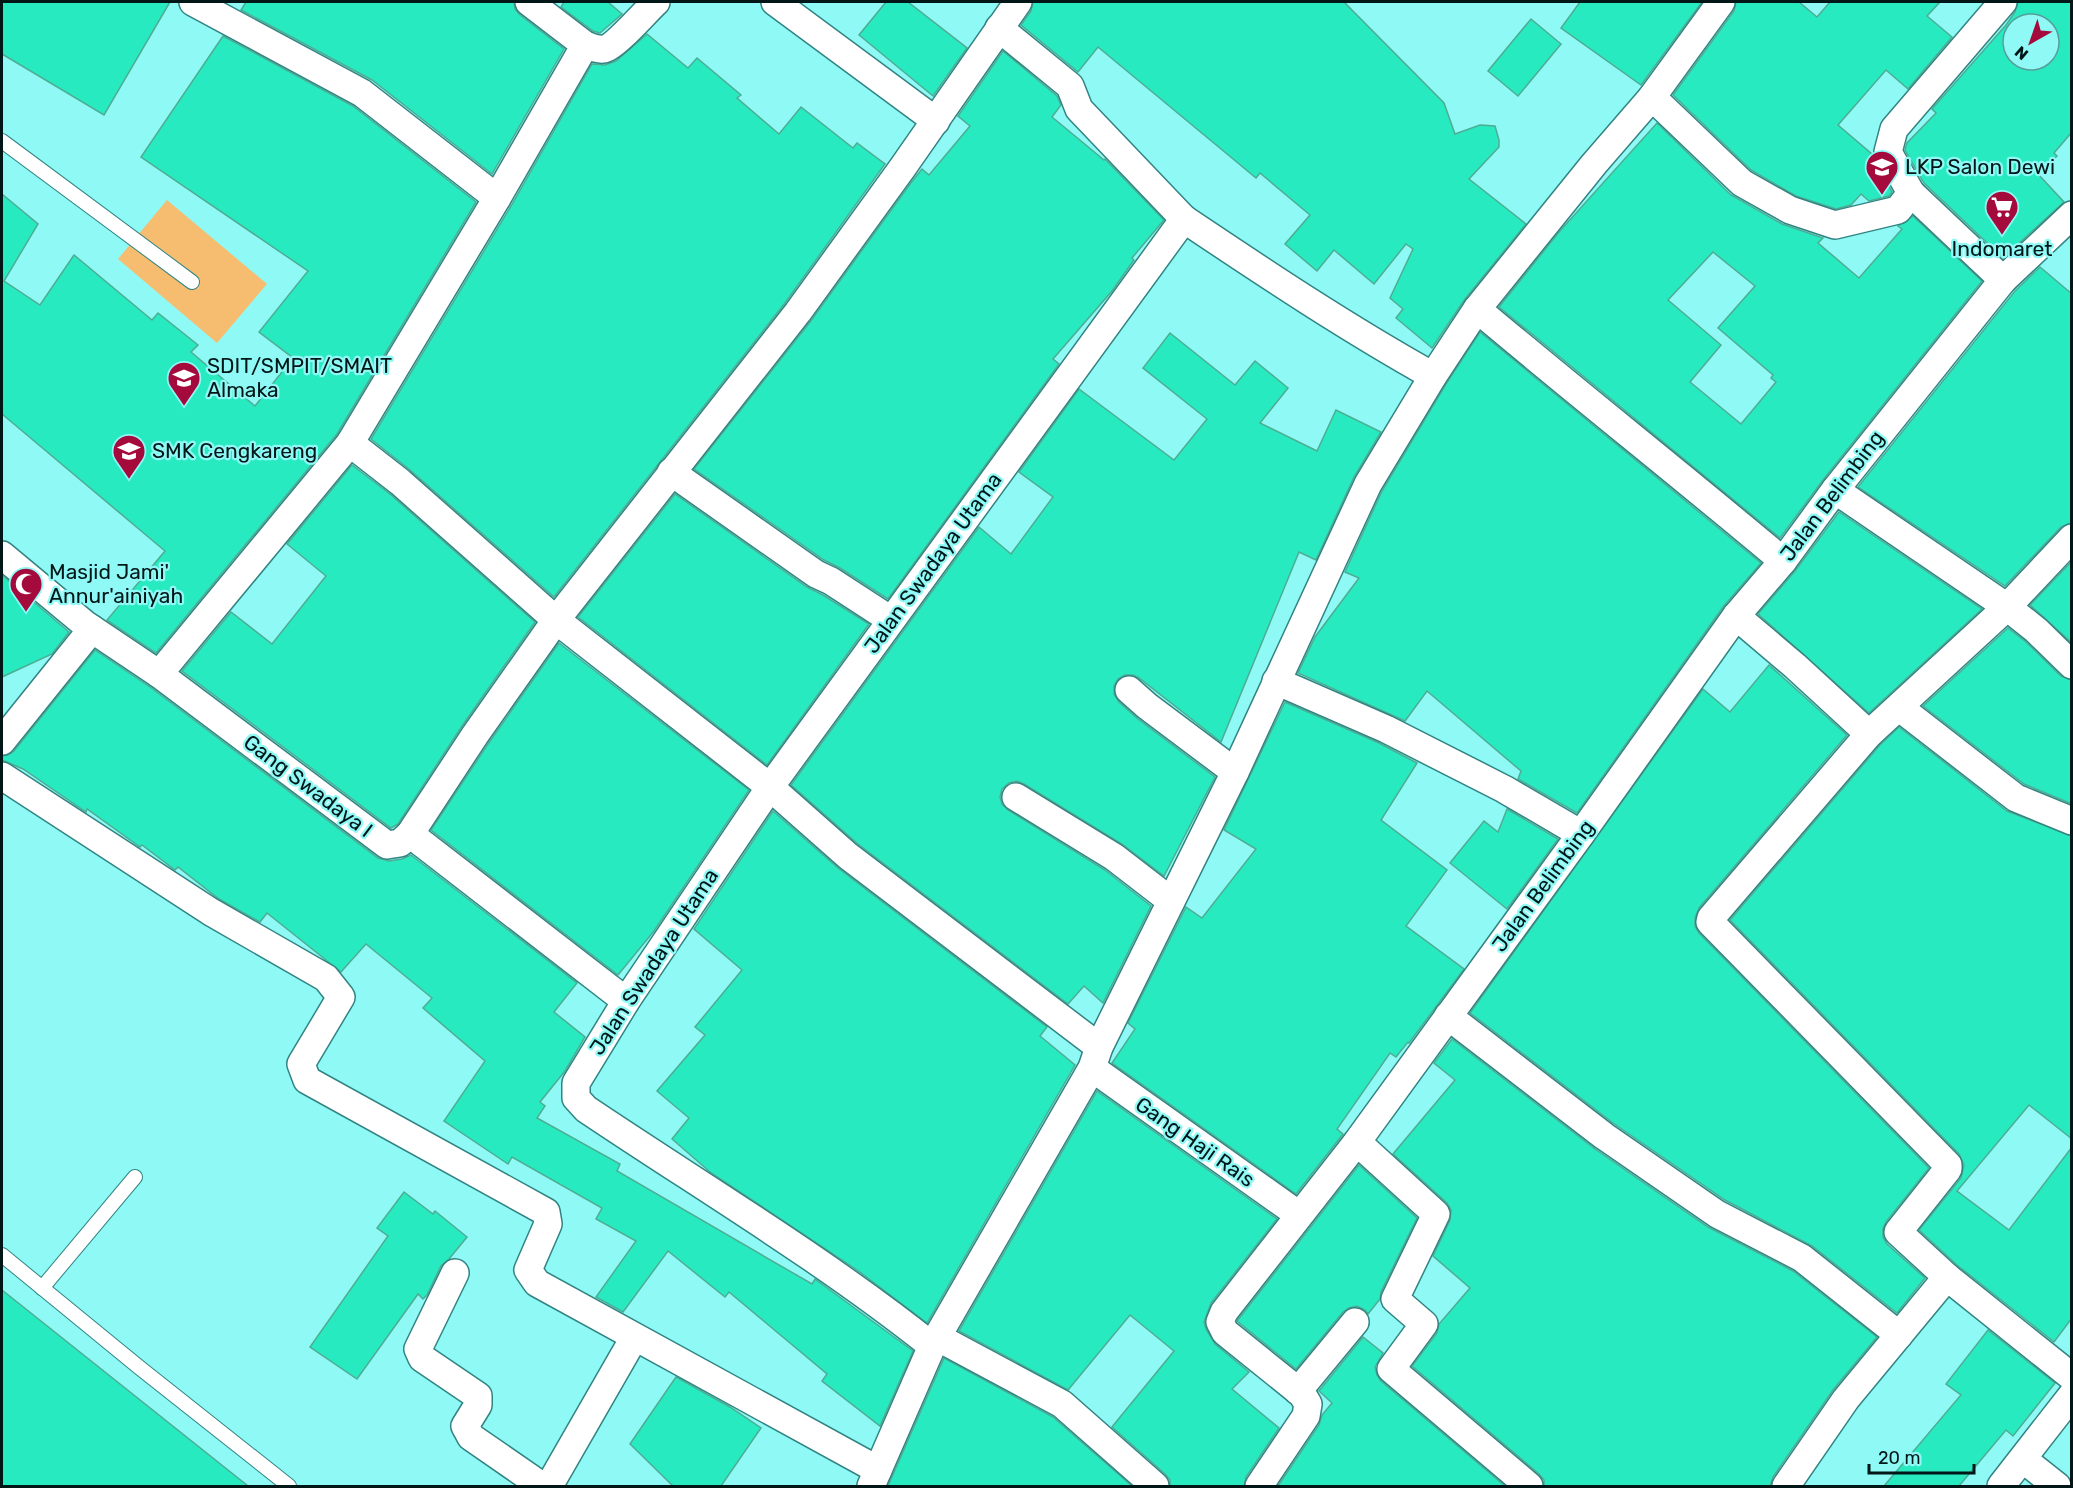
<svg xmlns="http://www.w3.org/2000/svg" width="2073" height="1488" font-family="Rubik,sans-serif">
<style>
.green{fill:#f6bd71}
.building{fill:#28eac0;stroke:#4dad93;stroke-width:1.5;fill-rule:evenodd}
.lines{fill:none;stroke-linecap:round;stroke-linejoin:round}
.lane-casing{stroke:#318482;stroke-width:16}
.street-casing{stroke:#318482;stroke-width:30}
.lane{stroke:#fff;stroke-width:14}
.street{stroke:#fff;stroke-width:27}
.labels{text-anchor:middle;stroke-width:4.5;stroke-linejoin:round;paint-order:stroke}
.poi-label{font-size:21px;fill:#011616;stroke:#8ff9f6;text-anchor:start}
.street-label{font-size:21px;fill:#011616;stroke:#8ff9f6}
</style>
<rect width="100%" height="100%" fill="#8ff9f6"/>
<polygon class="green" points="167,200 267,284 217,343 118,259"/>
<g class="building">
<polygon points="2,2 170,2 104,115 2,54"/>
<polygon points="246,2 514,2 515,9 519,14 564,49 492,174 372,80 241,10"/>
<polygon points="564,2 608,2 622,14 600,33 593,31 561,7"/>
<polygon points="886,2 908,2 967,48 933,96 859,35"/>
<polygon points="1033,2 1344,2 1444,103 1455,134 1480,125 1495,126 1499,140 1499,147 1469,179 1526,224 1465,299 1432,348 1396,318 1403,309 1390,298 1413,249 1406,244 1374,284 1334,250 1317,271 1285,244 1310,215 1260,173 1256,178 1098,47 1078,72 1021,25 1031,11"/>
<polygon points="1580,2 1702,2 1641,85 1561,28"/>
<polygon points="1736,2 1799,2 1817,17 1830,2 1940,2 1927,16 1952,37 1908,89 1886,70 1838,125 1873,155 1874,160 1892,192 1889,196 1869,201 1861,194 1851,205 1836,209 1796,196 1751,170 1673,95 1734,11"/>
<path d="M2018,2h54v130l-18,21 3,3 -19,18 26,28 -61,56 -79,-75 -19,-33 2,-7 29,-30 -4,-4 74,-84 9,-13zM2013,24h36v36h-36z"/>
<polygon points="1531,19 1561,44 1518,96 1488,71"/>
<polygon points="647,34 688,68 697,58 741,95 737,98 779,134 801,107 853,148 857,143 885,164 785,303 554,597 410,470 371,439 511,206 592,64 605,65 616,61"/>
<polygon points="223,36 353,106 476,202 337,434 156,653 107,620 165,551 2,414 2,194 38,224 4,281 40,305 74,255 152,320 158,313 198,345 191,352 255,406 293,358 259,332 308,271 141,157"/>
<polygon points="1003,51 1057,96 1061,105 1052,117 1104,160 1105,159 1164,220 1132,258 1134,260 1112,291 1053,359 1059,364 888,599 840,568 824,560 694,469 810,322 913,180 922,169 929,175 970,126 958,116"/>
<path d="M1657,123l74,72 51,29 41,14 -5,5 41,35 43,-49 -4,-3 15,-10 69,65 -159,199 -43,58 -281,-231 60,-75zM1713,252l42,34 -37,42 55,47 -2,3 5,4 -35,42 -51,-42 31,-37 -53,-45z"/>
<polygon points="2040,267 2072,294 2072,523 2061,527 2005,586 1858,487 2015,291"/>
<polygon points="1480,332 1761,563 1723,607 1577,813 1518,779 1521,771 1427,691 1405,721 1298,673 1315,637 1359,578 1345,572 1382,491 1446,384"/>
<polygon points="1170,333 1235,385 1255,361 1288,388 1260,423 1317,451 1336,410 1381,432 1354,477 1316,560 1299,552 1221,742 1139,678 1133,675 1125,675 1118,679 1114,686 1114,694 1119,702 1138,719 1215,777 1164,876 1122,844 1024,784 1017,781 1009,783 1002,789 1000,797 1002,804 1008,810 1105,870 1151,906 1103,1003 1084,986 1068,1004 858,844 791,785 979,527 1011,554 1053,497 1019,472 1079,389 1174,460 1207,419 1143,368"/>
<polygon points="352,465 390,494 535,622 462,726 398,824 391,828 182,671 231,612 272,644 326,576 287,544"/>
<polygon points="675,494 807,587 823,595 869,624 767,765 578,617"/>
<polygon points="1839,512 1982,609 1869,713 1758,614 1795,571"/>
<polygon points="2072,561 2072,643 2030,605"/>
<polygon points="2,575 69,632 52,654 2,677"/>
<polygon points="2008,628 2026,642 2061,676 2072,680 2072,804 2024,784 1923,706"/>
<polygon points="559,643 749,790 654,931 618,975 431,830 488,744"/>
<polygon points="95,650 150,687 378,858 389,861 402,859 411,855 577,983 554,1012 585,1037 565,1071 540,1102 545,1106 537,1118 620,1164 617,1171 812,1284 815,1279 913,1351 880,1426 822,1381 827,1374 729,1292 725,1297 668,1251 623,1312 596,1297 636,1241 596,1219 602,1208 512,1157 508,1164 444,1121 485,1061 423,1008 432,998 366,944 341,972 267,913 260,922 219,899 178,867 175,870 142,845 140,847 87,809 86,812 23,769 2,760 2,756 8,755 14,751"/>
<polygon points="1769,665 1847,735 1699,908 1695,918 1695,926 1699,933 1929,1168 1886,1222 1883,1229 1883,1237 1887,1244 1925,1278 1897,1313 1812,1246 1725,1200 1613,1123 1470,1013 1703,689 1730,712"/>
<polygon points="1285,702 1379,743 1417,763 1381,820 1447,870 1406,926 1464,969 1409,1043 1408,1042 1396,1057 1390,1053 1337,1129 1343,1134 1296,1194 1112,1063 1135,1029 1128,1023 1186,907 1202,918 1256,849 1224,830"/>
<polygon points="1899,727 2007,811 2072,836 2072,1139 2029,1105 1957,1191 2009,1230 2072,1147 2072,1318 2054,1342 1957,1265 1919,1230 1961,1178 1964,1165 1959,1154 1730,920 1880,745"/>
<polygon points="1507,809 1558,839 1507,909 1450,863 1484,821 1498,832"/>
<polygon points="773,811 838,868 1047,1027 1040,1036 1075,1065 927,1323 857,1270 710,1172 672,1139 689,1118 657,1091 705,1035 695,1027 742,970 694,929"/>
<polygon points="1452,1039 1595,1149 1708,1227 1793,1271 1877,1337 1833,1390 1773,1477 1770,1486 1544,1486 1544,1480 1539,1474 1412,1366 1437,1333 1439,1324 1470,1288 1433,1256 1450,1220 1451,1210 1447,1203 1393,1154 1455,1080 1434,1063"/>
<polygon points="1097,1091 1277,1219 1211,1303 1204,1322 1206,1329 1215,1344 1249,1372 1232,1389 1279,1428 1246,1477 1244,1486 1170,1486 1170,1480 1165,1474 1112,1427 1174,1351 1130,1315 1068,1390 959,1331"/>
<polygon points="1359,1165 1417,1218 1381,1292 1380,1299 1368,1314 1365,1310 1357,1306 1349,1308 1343,1312 1296,1369 1237,1321"/>
<polygon points="404,1192 433,1214 435,1211 467,1237 449,1259 441,1266 427,1295 423,1299 418,1294 357,1379 310,1347 388,1236 377,1228"/>
<polygon points="2,1290 248,1486 2,1486"/>
<polygon points="1988,1330 2055,1383 2013,1436 2006,1430 1959,1486 1884,1486 1961,1395 1946,1384"/>
<polygon points="1363,1337 1383,1353 1375,1367 1377,1375 1381,1381 1505,1486 1278,1486 1319,1425 1322,1415 1332,1403 1319,1391"/>
<polygon points="944,1358 1053,1417 1132,1486 888,1486"/>
<polygon points="676,1377 730,1407 761,1428 721,1486 673,1486 630,1444"/>
</g>
<g class="lines">
<g class="lane-casing">
<g id="lane">
<polyline points="2,141 192,282"/>
<polyline points="2,1255 140,1368 289,1486"/>
<polyline points="42,1288 135,1177"/>
</g>
</g>
<g class="street-casing">
<g id="street">
<polyline points="193,2 362,93 497,198"/>
<polyline points="775,2 936,121"/>
<path d="M585,45c6,2 12,5 19,4 11,-2 42,-38 52,-47"/>
<polyline points="1652,97 1742,183 1790,210 1835,225 1898,210 1911,193"/>
<path d="M1184,219c82,55 163,109 249,157"/>
<polyline points="2003,280 1911,193 1888,152 1894,129 2003,2"/>
<path d="M1477,309c101,85 205,167 306,252"/>
<polyline points="350,443 400,482 556,620 770,787 848,856 1099,1047"/>
<polyline points="671,472 816,574 831,581 891,620"/>
<polyline points="1835,490 2007,607 2072,538"/>
<polyline points="2,555 86,625 159,674 387,845 400,843 410,834 475,735 556,620 798,312 903,167 1018,2"/>
<polyline points="1736,616 1795,666 1869,734"/>
<polyline points="2072,665 2036,630 2007,607 1869,734 1711,918 1710,922 1948,1165 1948,1169 1898,1232 1947,1277 2072,1377"/>
<polyline points="159,674 350,443 497,198 585,45 529,2"/>
<polyline points="1276,681 1386,729 1504,789 1581,834"/>
<polyline points="1129,690 1147,706 1235,772"/>
<polyline points="1900,708 2016,798 2072,821"/>
<polyline points="2,741 92,629"/>
<polyline points="2,776 211,912 326,978 341,997 301,1064 307,1080 546,1212 548,1224 528,1270 537,1283 878,1470"/>
<polyline points="1016,797 1114,857 1171,901"/>
<polyline points="410,834 626,1001"/>
<polyline points="1448,1016 1604,1136 1717,1214 1802,1258 1899,1335"/>
<polyline points="1092,1068 1299,1215"/>
<polyline points="1357,1142 1436,1214 1395,1299 1424,1324 1391,1369 1529,1486"/>
<polyline points="455,1273 418,1349 422,1358 478,1396 478,1405 465,1426 471,1437 542,1486"/>
<polyline points="937,1337 1062,1404 1155,1486"/>
<path d="M932,1346c-109,-87 -230,-159 -346,-237l-10,-11v-15l50,-82 144,-214 414,-568 -105,-110 -9,-23 -71,-58"/>
<polyline points="1298,1391 1355,1322"/>
<polyline points="2023,1459 2057,1486"/>
<polyline points="549,1486 634,1338"/>
<polyline points="871,1486 932,1346 1092,1068 1099,1047 1235,772 1368,484 1433,376 1477,309 1594,164 1652,97 1721,2"/>
<polyline points="1259,1486 1306,1416 1308,1404 1302,1394 1225,1332 1220,1322 1224,1312 1357,1142 1581,834 1736,616 1783,561 1835,490 2003,280 2072,215"/>
<polyline points="1786,1486 1846,1399 1947,1277"/>
<polyline points="2001,1486 2072,1395"/>
</g>
</g>
<use href="#lane" class="lane"/>
<use href="#street" class="street"/>
</g>
<defs>
<g id="school-pin" transform="scale(1.725)"><path d="M0 17L-7.5 6A9.5 9.5 0 1 1 7.5 6Z" fill="#a50a3c" stroke="#8ff9f6"/><path d="M0-5L7-2L0 1L-7-2ZM-4 1L0 2.5L4 1V4Q0 6-4 4Z" fill="#fff"/></g>
<g id="supermarket-pin" transform="scale(1.725)"><path d="M0 17L-7.5 6A9.5 9.5 0 1 1 7.5 6Z" fill="#a50a3c" stroke="#8ff9f6"/><path d="M-6-5.5h2.5l.6 2H6L4.5 2H-2.5L-4.4-4H-6ZM-1.5 3.2a1.3 1.3 0 1 0 .1 0ZM3 3.2a1.3 1.3 0 1 0 .1 0Z" fill="#fff"/></g>
<g id="mosque-pin" transform="scale(1.725)"><path d="M0 17L-7.5 6A9.5 9.5 0 1 1 7.5 6Z" fill="#a50a3c" stroke="#8ff9f6"/><path d="M3.5-4.9A6 6 0 1 0 3.5 4.9A5 5 0 1 1 3.5-4.9Z" fill="#fff"/></g>
</defs>
<g fill-rule="evenodd">
<use href="#school-pin" x="1882" y="167"/>
<use href="#supermarket-pin" x="2002" y="207"/>
<use href="#school-pin" x="184" y="378"/>
<use href="#school-pin" x="129" y="451"/>
<use href="#mosque-pin" x="26" y="584"/>
</g>
<g class="labels">
<g class="poi-label">
<text x="1905" y="174">LKP Salon Dewi</text>
<text x="2002" y="256" text-anchor="middle">Indomaret</text>
<text x="207" y="373">SDIT/SMPIT/SMAIT<tspan x="207" dy="24">Almaka</tspan></text>
<text x="152" y="458">SMK Cengkareng</text>
<text x="49" y="579">Masjid Jami'<tspan x="49" dy="24">Annur'ainiyah</tspan></text>
</g>
<g class="street-label">
<text transform="translate(1832 496) rotate(-53)" y="7">Jalan Belimbing</text>
<text transform="translate(933 563) rotate(-54)" y="7">Jalan Swadaya Utama</text>
<text transform="translate(308 786) rotate(37)" y="7">Gang Swadaya I</text>
<text transform="translate(1543 886) rotate(-54)" y="7">Jalan Belimbing</text>
<text transform="translate(654 962) rotate(-57)" y="7">Jalan Swadaya Utama</text>
<text transform="translate(1195 1142) rotate(35)" y="7">Gang Haji Rais</text>
</g>
</g>
<rect width="2073" height="1488" fill="none" stroke="#011616" stroke-width="6"/>
<g transform="translate(2031 42) rotate(220)"><circle r="28" fill="#8ff9f6" stroke="#569e9c" stroke-width="1.5"/>
<path d="M0-4.5L10 22L0 15L-10 22Z" fill="#a50a3c"/>
<text y="-9" font-size="16" font-weight="bold" text-anchor="middle" fill="#011616">N</text>
</g>
<path d="M1869 1464v9h105v-9" fill="none" stroke="#011616" stroke-width="3"/>
<text x="1878" y="1464" font-size="18" fill="#011616" stroke="#8ff9f6" stroke-width="4.5" paint-order="stroke">20 m</text>
</svg>
